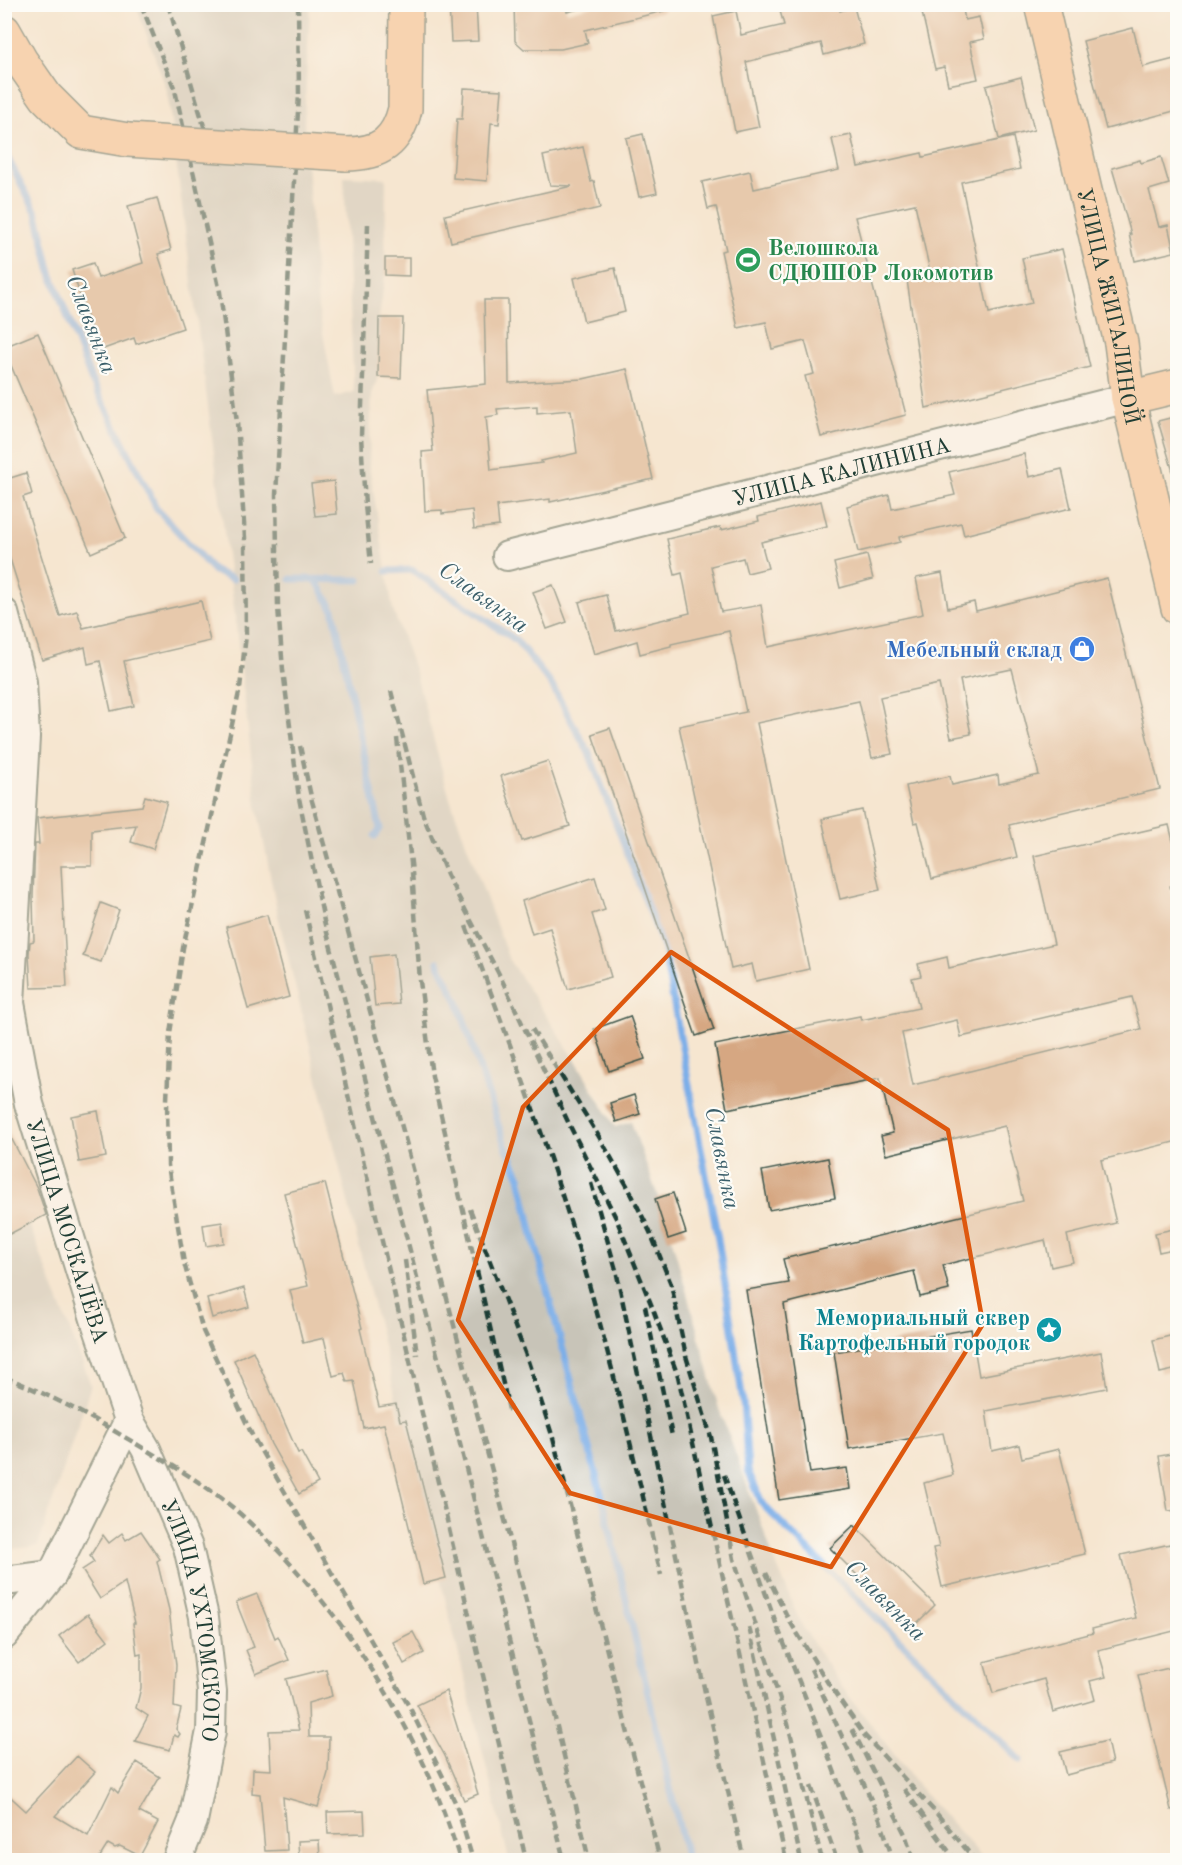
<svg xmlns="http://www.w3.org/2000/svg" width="1182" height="1865" font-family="'Old Standard TT',serif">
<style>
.industrial{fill:#c8c4b8}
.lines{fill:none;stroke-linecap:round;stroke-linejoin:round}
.stream{stroke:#7caee8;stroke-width:7}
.building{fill:#d6a782;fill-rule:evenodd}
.minor-casing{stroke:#3f564b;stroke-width:32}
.major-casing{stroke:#3f564b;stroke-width:36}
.minor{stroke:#fff;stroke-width:28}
.major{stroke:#f9bc8a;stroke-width:33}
.rail{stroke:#1f3d34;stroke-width:4.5;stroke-dasharray:9 4.5;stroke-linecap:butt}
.major-bridge-casing{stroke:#3f564b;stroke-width:36;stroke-linecap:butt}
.major-bridge{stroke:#f9bc8a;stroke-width:33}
.marked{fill:none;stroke:#de580e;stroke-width:4.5;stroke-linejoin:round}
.labels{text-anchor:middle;stroke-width:4.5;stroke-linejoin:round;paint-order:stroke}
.leisure-label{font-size:22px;font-weight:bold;fill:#27864d;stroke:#fdfcf7;text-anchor:start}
.street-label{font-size:22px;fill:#1f3d34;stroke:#fdfcf7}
.shop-label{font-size:22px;font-weight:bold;fill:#366cbe;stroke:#fdfcf7;text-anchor:end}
.culture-label{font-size:22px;font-weight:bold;fill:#0d838f;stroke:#fdfcf7;text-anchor:end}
.water-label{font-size:24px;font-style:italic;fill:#3b5f6a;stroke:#fdfcf7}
</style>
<rect width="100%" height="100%" fill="#fdfcf7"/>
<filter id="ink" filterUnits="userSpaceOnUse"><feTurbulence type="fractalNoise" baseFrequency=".0167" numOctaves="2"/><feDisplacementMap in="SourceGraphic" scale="12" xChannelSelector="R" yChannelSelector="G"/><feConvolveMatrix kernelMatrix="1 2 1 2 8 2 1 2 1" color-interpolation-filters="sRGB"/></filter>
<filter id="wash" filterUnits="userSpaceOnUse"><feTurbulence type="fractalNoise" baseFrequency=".008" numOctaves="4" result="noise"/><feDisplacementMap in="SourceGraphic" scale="24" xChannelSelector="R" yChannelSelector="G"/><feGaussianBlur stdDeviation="1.35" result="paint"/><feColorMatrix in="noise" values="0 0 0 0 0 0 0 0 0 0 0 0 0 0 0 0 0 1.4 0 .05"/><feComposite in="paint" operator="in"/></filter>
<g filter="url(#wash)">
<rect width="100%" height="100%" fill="#f6e6d0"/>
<g class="industrial">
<polygon points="136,5 310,5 304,124 318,307 335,397 354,392 344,176 386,178 385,275 379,318 378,377 372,394 369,465 393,610 416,675 450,799 509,960 575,1059 615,1127 631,1122 668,1225 719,1409 773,1556 800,1622 836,1679 927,1797 985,1860 509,1860 278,916 257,807 233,600 167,90"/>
<polygon points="4,1159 91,1385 38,1546 5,1550"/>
</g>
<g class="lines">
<g class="stream">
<polyline points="4,151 37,214 51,273 91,379 157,509 214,571 233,579"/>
<polyline points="387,571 412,570 516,640 551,684 589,753 663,946 719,1245 743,1401 748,1471 763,1505 1020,1760"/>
<polyline points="291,579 359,580"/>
<polyline points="316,580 333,609 380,829 375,836"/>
<polyline points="438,962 458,1002 505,1145 520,1177 534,1240 604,1505 687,1860"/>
</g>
</g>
<g id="blocks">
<g class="building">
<polygon points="449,4 476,4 478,41 451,42"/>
<polygon points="514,4 565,4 567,12 598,4 663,4 664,11 585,30 588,43 561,49 524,49 515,41"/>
<polygon points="778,4 839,4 840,11 854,7 864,44 824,55 821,43 746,62 759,127 735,132 713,16 736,11 741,35 784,25"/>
<polygon points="920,4 962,4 965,20 979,17 984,39 970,42 978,79 948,85 944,67 935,69"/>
<polygon points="1133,28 1143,67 1178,58 1178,110 1106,129 1083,41"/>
<polygon points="1021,77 1034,130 999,139 986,86"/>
<polygon points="464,88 502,90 499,124 491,123 487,181 453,178 457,119 462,119"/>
<polygon points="643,134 657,193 639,197 626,138"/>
<polygon points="851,135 858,167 922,153 923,157 1013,137 1020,169 961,182 989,313 1032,303 1022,258 1062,249 1090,367 926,408 907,280 931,276 915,204 855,217 906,415 821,437 805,376 814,374 805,341 772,349 766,322 738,328 721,251 726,250 716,207 708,209 702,182 750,171 754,189 839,170 832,139"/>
<polygon points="583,147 591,182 594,181 600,208 451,242 445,215 572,186 550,185 543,156"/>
<polygon points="1161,157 1169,184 1149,190 1159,227 1168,225 1174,252 1135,261 1129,234 1131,234 1112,168 1140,160 1141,163"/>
<polygon points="157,198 171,250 158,254 183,328 136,344 134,338 98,351 72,270 93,263 98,278 143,263 128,206"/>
<polygon points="385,258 409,258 409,276 385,275"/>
<polygon points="615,268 625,312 584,322 574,278"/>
<path d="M484,300h24l1,83 74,-4 44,-10 26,110 -103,23v-3l-53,7 2,20 -25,3 -2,-19 -30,4v-4l-17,1 -3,-59 11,-1 -6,-61 59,-6zM537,406v7l34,-3 6,43 -36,8 1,2 -51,7 -5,-53 12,-2 -1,-6z"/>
<polygon points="379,318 403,318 401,378 378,377"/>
<polygon points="38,333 125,538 91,553 4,349 4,347"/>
<polygon points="1178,416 1178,471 1173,472 1158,421"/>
<polygon points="1024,454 1029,477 1062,469 1071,508 964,535 961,523 899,537 900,542 858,552 847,506 889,495 892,509 955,495 949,472"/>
<polygon points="26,473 32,494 23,497 60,616 77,611 83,628 201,601 210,641 124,661 134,706 111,711 100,661 88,664 85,647 42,660 4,540 4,480"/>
<polygon points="334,481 337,514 315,516 311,484"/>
<polygon points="821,501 827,526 761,542 768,568 747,573 743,558 711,566 721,612 761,605 768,647 923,614 916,578 942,573 948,608 974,602 976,611 1107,578 1160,789 1009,825 1017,857 932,879 918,822 914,823 906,786 950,776 952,785 998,775 999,784 1039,775 1012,669 960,680 971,734 951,738 939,684 880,697 892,754 872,758 859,701 757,723 809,969 756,981 752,964 731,969 679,726 746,712 729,631 671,644 671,646 640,654 637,641 594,654 579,602 606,595 616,631 690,613 682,573 675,575 667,539 720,527 721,530 759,521 758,517"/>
<polygon points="867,555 873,579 840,588 834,563"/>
<polygon points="553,585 567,622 547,629 533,592"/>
<polygon points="610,728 714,1030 696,1036 592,734"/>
<polygon points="548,761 570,826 522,841 501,776"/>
<polygon points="145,796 167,802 153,849 131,842 136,825 92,830 92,866 61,866 67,987 31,988 29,954 30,942 34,941 33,896 35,844 39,844 37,818 142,806"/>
<polygon points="862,810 880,890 840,899 822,819"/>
<path d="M1169,825l9,36v23l-8,2 8,30v225l-77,19 15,63 -49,12 6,27 -22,5 -6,-27 -102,25 6,25 -29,7 -6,-26 -130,33 26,169 37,-5 3,21 -71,11 -33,-210 43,-7 -6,-24 240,-58 -18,-75 -119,29 -5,-19 12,-3 -13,-55 -153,31 -12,-64 145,-29 1,4 58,-12 -7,-30 9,-2 -3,-12 29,-7 2,11 105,-24 -20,-88zM1132,997l9,32 -228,56 -11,-52 55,-13 4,17z"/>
<polygon points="595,877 605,910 592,914 611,977 568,989 550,928 532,934 522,901"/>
<polygon points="101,903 119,910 101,962 83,956"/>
<polygon points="267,915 289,997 248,1009 226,927"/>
<polygon points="394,954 399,1004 375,1006 370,957"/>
<polygon points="630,1016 645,1059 609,1071 594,1029"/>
<polygon points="634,1095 640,1114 616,1122 610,1103"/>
<polygon points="98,1111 106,1157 79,1162 71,1116"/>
<polygon points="4,1124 37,1188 46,1215 4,1237"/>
<polygon points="828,1158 835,1198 769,1210 762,1171"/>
<polygon points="325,1183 362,1328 360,1329 379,1407 396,1404 400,1421 406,1420 446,1578 423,1584 384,1424 364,1428 354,1381 347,1382 344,1373 333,1376 324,1338 303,1343 290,1290 308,1286 284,1193"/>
<polygon points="673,1193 686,1233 668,1239 655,1199"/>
<polygon points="222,1222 224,1243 206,1246 203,1225"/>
<polygon points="1178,1228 1178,1248 1159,1252 1155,1233"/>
<polygon points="244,1288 249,1307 212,1318 207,1299"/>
<polygon points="971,1329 979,1376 1101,1352 1107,1388 986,1411 992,1451 1019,1445 1022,1458 1059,1449 1085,1554 942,1587 933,1548 939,1547 924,1483 953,1475 943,1433 849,1449 834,1352"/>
<polygon points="1178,1334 1178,1369 1160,1373 1153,1340"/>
<polygon points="253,1351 298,1453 301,1452 318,1483 299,1494 271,1444 234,1360"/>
<polygon points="1178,1453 1178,1510 1168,1511 1159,1456"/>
<polygon points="854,1525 935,1605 911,1629 830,1548"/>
<polygon points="141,1531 160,1559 157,1561 169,1610 176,1665 174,1707 181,1709 176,1729 180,1734 178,1737 174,1735 170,1750 135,1741 148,1716 136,1708 141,1688 141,1654 137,1655 133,1623 135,1623 125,1582 100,1599 82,1570 94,1562 90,1556 103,1535 109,1543 122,1533 126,1540"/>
<polygon points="1170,1544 1178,1575 1178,1630 1098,1650 1106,1677 1090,1681 1095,1700 1053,1712 1044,1679 993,1693 984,1662 1093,1633 1092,1629 1136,1618 1121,1555"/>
<polygon points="257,1594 275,1638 278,1636 289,1660 256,1674 246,1650 254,1647 236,1602"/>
<polygon points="88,1614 108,1640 79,1662 59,1636"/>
<polygon points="413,1632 424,1653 404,1664 393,1642"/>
<polygon points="1178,1666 1178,1809 1171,1810 1138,1675"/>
<polygon points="326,1669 332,1696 308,1703 309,1737 329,1737 328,1773 318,1807 283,1797 287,1850 265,1851 260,1794 252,1793 253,1769 271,1770 269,1731 299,1730 286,1679"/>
<polygon points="446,1691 478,1794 464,1800 445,1756 417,1705"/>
<polygon points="1107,1741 1112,1763 1066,1775 1060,1752"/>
<polygon points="77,1756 95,1772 55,1816 88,1836 112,1787 118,1793 137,1762 160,1777 139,1812 158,1822 140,1856 120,1846 115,1848 108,1844 98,1860 4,1860 4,1791 26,1811"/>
<polygon points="364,1811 365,1833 328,1834 327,1812"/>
<polygon points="319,1840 320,1860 299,1860 298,1841"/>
</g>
</g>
</g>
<g filter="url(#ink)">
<use href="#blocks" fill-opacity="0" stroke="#3f564b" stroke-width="1.5"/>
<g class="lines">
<g class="minor-casing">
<g id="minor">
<path id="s1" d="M507,556l621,-158"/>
<path id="s2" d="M4,613l18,69 3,55 -15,266 19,101 66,215 34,101 17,29 42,98 16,70 8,75 -1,39 -18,90 -16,39"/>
<polyline points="4,1581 52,1575"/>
<polyline points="4,1635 52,1575 129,1420"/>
</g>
</g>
<g class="major-casing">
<g id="major">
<path id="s3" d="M1041,4l80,339 7,55 50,210"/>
<polyline points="4,31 21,61 46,97 81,132 128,140"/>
<path d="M346,154c34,0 51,-12 59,-45l1,-105"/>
<polyline points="1128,398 1178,386"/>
</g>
</g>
<use href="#minor" class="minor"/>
<use href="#major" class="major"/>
<g class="rail">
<polyline points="141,4 175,90 220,292 237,422 245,538 246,635 240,688 183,948 170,1033 167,1100 168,1165 184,1263 203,1331 253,1437 410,1708 456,1804 473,1860"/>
<polyline points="168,4 211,150"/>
<polyline points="298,4 299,94 276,495 278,607 283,670 299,798 324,921 449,1400 564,1860"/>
<polyline points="368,224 361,436 365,505 371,564"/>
<polyline points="391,691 423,815 447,875 501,978 569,1124 616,1218 651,1304 678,1376 786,1860"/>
<polyline points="397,738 412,872 420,981 432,1076 510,1414"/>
<polyline points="300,746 312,801 405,1138 535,1635 589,1860"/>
<polyline points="305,910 526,1860"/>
<path d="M466,926c44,118 90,240 124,362 27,95 49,191 71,287"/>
<polyline points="532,1029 598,1135 629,1189 650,1232 671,1284 686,1356 711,1437 734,1559 788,1724 822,1860"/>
<polyline points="591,1183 616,1270 706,1697 744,1860"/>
<polyline points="470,1209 527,1358 553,1438 660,1860"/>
<polyline points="405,1260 417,1355"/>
<polyline points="645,1306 672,1436"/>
<path d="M4,1377c53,20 101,48 149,77 34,20 67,40 96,68 97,91 173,210 211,338"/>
<polyline points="724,1475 777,1626 826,1749 867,1860"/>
<polyline points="766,1573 789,1620 828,1683 865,1736 937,1814 975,1860"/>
<polyline points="749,1627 801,1860"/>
<polyline points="811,1669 880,1819 893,1860"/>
<polyline points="852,1729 905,1834 914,1860"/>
<polyline points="811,1786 837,1860"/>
<polyline points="904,1789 955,1860"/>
</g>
<g class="major-bridge-casing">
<polyline id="major-bridge" points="128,140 346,154"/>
</g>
<use href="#major-bridge" class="major-bridge"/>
</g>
</g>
<path d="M0 0H1182V1865H0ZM671,952l277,178 35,194 -152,243 -261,-74 -112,-173 65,-213z" fill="#f6e6d0" fill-opacity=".55" fill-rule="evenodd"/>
<path class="marked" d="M671,952l277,178 35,194 -152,243 -261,-74 -112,-173 65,-213z"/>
<defs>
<g id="stadium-disc" transform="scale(1.35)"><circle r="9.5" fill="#2e9e5b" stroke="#fdfcf7"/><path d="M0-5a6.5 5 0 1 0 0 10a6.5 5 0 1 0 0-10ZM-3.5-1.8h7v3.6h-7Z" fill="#fff"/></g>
<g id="shop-disc" transform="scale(1.35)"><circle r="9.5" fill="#3f7fe0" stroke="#fdfcf7"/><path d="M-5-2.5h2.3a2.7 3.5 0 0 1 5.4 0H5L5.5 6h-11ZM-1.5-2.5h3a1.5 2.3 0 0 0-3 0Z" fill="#fff"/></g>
<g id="sight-disc" transform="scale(1.35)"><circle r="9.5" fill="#0f9aa8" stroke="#fdfcf7"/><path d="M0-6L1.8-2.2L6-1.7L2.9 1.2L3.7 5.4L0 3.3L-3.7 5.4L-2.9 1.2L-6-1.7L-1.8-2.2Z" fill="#fff"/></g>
</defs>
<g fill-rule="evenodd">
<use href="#stadium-disc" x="748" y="260"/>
<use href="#shop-disc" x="1082" y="649"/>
<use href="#sight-disc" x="1049" y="1330"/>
</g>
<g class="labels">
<g class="leisure-label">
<text x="768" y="255">Велошкола<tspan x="768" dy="25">СДЮШОР Локомотив</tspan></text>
</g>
<g class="street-label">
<text dy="8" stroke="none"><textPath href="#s3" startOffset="310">УЛИЦА ЖИГАЛИНОЙ</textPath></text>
<text dy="8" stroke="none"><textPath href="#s1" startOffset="345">УЛИЦА КАЛИНИНА</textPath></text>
<text dy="8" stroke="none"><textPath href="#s2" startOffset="628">УЛИЦА МОСКАЛЁВА</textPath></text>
<text dy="8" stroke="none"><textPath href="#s2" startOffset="1040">УЛИЦА УХТОМСКОГО</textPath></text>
</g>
<g class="shop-label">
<text x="1062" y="657">Мебельный склад</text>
</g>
<g class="culture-label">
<text x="1030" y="1325">Мемориальный сквер<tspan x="1030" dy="25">Картофельный городок</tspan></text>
</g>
<g class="water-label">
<text transform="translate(92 324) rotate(69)" y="8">Славянка</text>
<text transform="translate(484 597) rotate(36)" y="8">Славянка</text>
<text transform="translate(723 1158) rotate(79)" y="8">Славянка</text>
<text transform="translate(886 1600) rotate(45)" y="8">Славянка</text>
</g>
</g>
<rect width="1182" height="1865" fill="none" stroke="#fdfcf7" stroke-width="24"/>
</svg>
